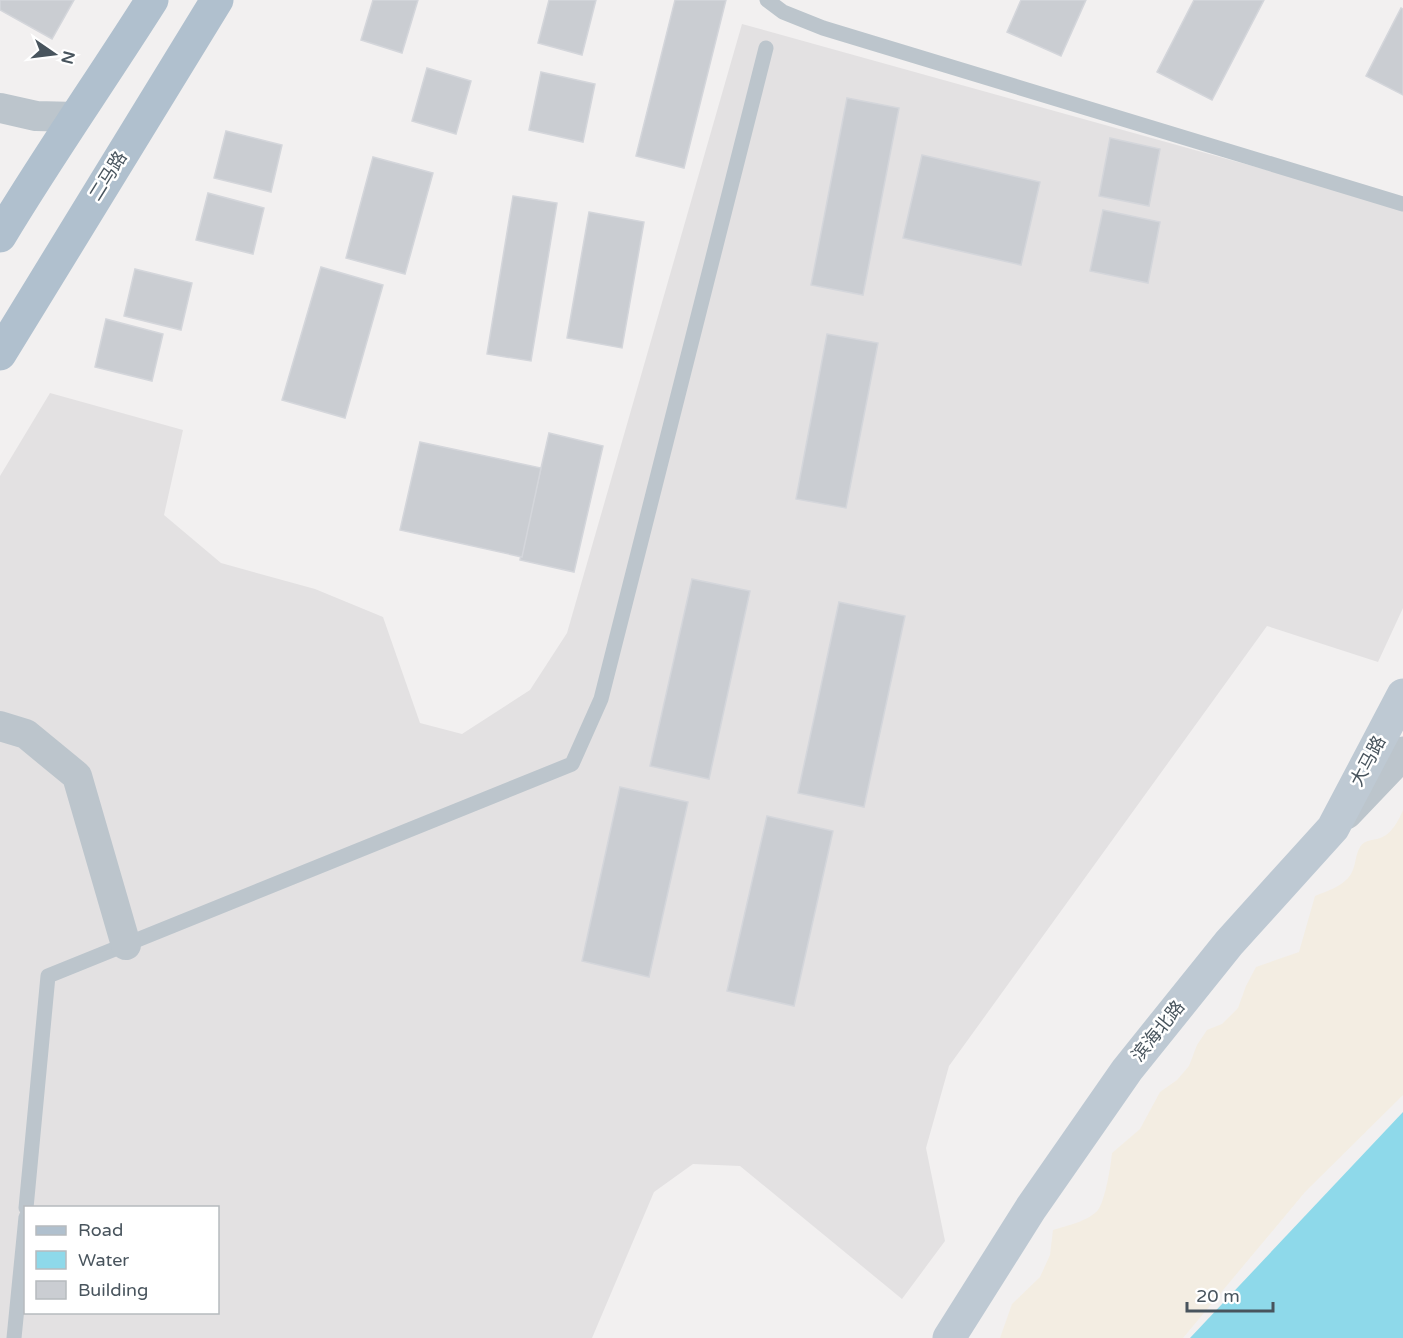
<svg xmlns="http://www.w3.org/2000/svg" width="1403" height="1338" font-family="'Varela Round','Noto Sans SC',sans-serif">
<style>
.education{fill:#e3e1e2;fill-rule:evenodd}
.sand{fill:#f3ede2}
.water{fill:#8ed9ea}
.building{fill:#cacdd2;stroke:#d4d6db;stroke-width:1.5}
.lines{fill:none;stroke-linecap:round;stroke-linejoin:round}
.service{stroke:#bcc5cc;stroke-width:15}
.minor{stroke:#bcc5cc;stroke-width:30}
.tertiary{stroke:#bcc5cc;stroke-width:33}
.secondary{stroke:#bec9d3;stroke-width:33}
.primary{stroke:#b0c0ce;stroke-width:33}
.labels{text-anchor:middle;stroke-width:5;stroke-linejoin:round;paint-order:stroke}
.street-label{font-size:18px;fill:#48545d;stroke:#fff}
</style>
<rect width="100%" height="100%" fill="#f2f0f0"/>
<path class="education" d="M742,24l661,184v400l-25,54 -111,-36 -318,440 -23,82 19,93 -43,58 -162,-133 -47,-2 -39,28 -62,146h-592v-862l50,-83 133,37 -19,85 57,48 94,26 68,28 37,106 42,11 68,-44 37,-57zM26,1208h192v104h-192z"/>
<path class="sand" d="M1403,810v285l-98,97 -122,146h-183l12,-34 28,-27 10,-22 3,-25c13,-4 36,-9 45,-20 7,-9 13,-45 14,-57l28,-24 20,-37 17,-12 12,-14 8,-21 10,-15 15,-6 16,-16 8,-22 10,-19 43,-15 16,-56c12,-5 29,-10 36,-22 5,-8 4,-19 9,-27 5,-8 12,-6 20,-9 11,-3 19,-18 23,-28z"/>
<polygon class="water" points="1403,1112 1403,1338 1190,1338"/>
<g class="building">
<polygon points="0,0 74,0 52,39 0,10"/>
<polygon points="373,0 418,0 402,53 361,40"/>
<polygon points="549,0 596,0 582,55 538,43"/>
<polygon points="675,0 726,0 684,168 636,156"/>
<polygon points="1021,0 1086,0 1061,56 1007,32"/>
<polygon points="1194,0 1264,0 1212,100 1157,72"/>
<polygon points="1401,8 1403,9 1403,95 1366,76"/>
<polygon points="427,68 471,81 456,134 412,121"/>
<polygon points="541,72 595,84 583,142 529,130"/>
<polygon points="847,98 899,108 863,295 811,285"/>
<polygon points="226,131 282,145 271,192 214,178"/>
<polygon points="1110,138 1160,149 1149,206 1099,196"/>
<polygon points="922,155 1040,182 1021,265 903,238"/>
<polygon points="373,157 433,173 405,274 346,258"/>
<polygon points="208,193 264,208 253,254 196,240"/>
<polygon points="513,196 557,203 531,361 487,354"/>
<polygon points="1103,210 1160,222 1148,283 1090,271"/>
<polygon points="589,212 644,222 622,348 567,338"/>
<polygon points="321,267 383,285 345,418 282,400"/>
<polygon points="135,269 192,283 181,330 124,316"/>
<polygon points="106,319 163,334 152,381 95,367"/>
<polygon points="827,334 878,343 846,508 796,499"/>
<polygon points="549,433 603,446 574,572 520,560"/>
<polygon points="420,442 541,468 522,557 400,530"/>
<polygon points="692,579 750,591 709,779 650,766"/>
<polygon points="839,602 905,616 864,807 798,793"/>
<polygon points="620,787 688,802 649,977 582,961"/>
<polygon points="767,816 833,831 794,1006 727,991"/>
</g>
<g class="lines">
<g class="service">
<polyline points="767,0 783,12 823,28 1403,204"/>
<polyline points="26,1208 48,976 572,764 601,699 766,48"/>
<polyline points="14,1338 26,1217"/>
</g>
<g class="minor">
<polyline points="0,108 36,116 77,117"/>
<polyline points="0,726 26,734 77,776 126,945"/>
</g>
<polyline class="tertiary" points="1346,813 1403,753"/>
<polyline class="secondary" points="949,1338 1031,1208 1127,1070 1229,943 1333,828 1403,695"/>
<g class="primary">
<path d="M0,236c48,-80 102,-157 152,-236"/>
<polyline points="0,354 217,0"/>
</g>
</g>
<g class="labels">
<g class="street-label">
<text transform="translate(108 176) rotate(-58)" y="6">二马路</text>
<text transform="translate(1368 761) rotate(-62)" y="6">大马路</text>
<text transform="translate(1158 1031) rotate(-51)" y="6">滨海北路</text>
</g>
</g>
<rect x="24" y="1206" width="195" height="108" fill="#ffffff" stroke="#b6bbbe" stroke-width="1.5"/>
<rect x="36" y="1226" width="30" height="9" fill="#b0c0ce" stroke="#b6bbbe" stroke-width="1.5"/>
<text x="78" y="1236" font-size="18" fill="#48545d">Road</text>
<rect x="36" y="1251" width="30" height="18" fill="#8ed9ea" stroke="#b6bbbe" stroke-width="1.5"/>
<text x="78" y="1266" font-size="18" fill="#48545d">Water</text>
<rect x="36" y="1281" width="30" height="18" fill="#cacdd2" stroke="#b6bbbe" stroke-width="1.5"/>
<text x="78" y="1296" font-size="18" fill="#48545d">Building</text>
<g transform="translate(54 54) rotate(104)" stroke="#ffffff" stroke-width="4.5" paint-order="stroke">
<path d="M0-4.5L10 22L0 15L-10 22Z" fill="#48545d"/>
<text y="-9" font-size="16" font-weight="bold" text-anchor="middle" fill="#48545d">N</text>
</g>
<path d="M1187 1302v9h86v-9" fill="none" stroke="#48545d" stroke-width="3"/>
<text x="1196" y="1302" font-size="18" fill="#48545d" stroke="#ffffff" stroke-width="4.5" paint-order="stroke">20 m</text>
</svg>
